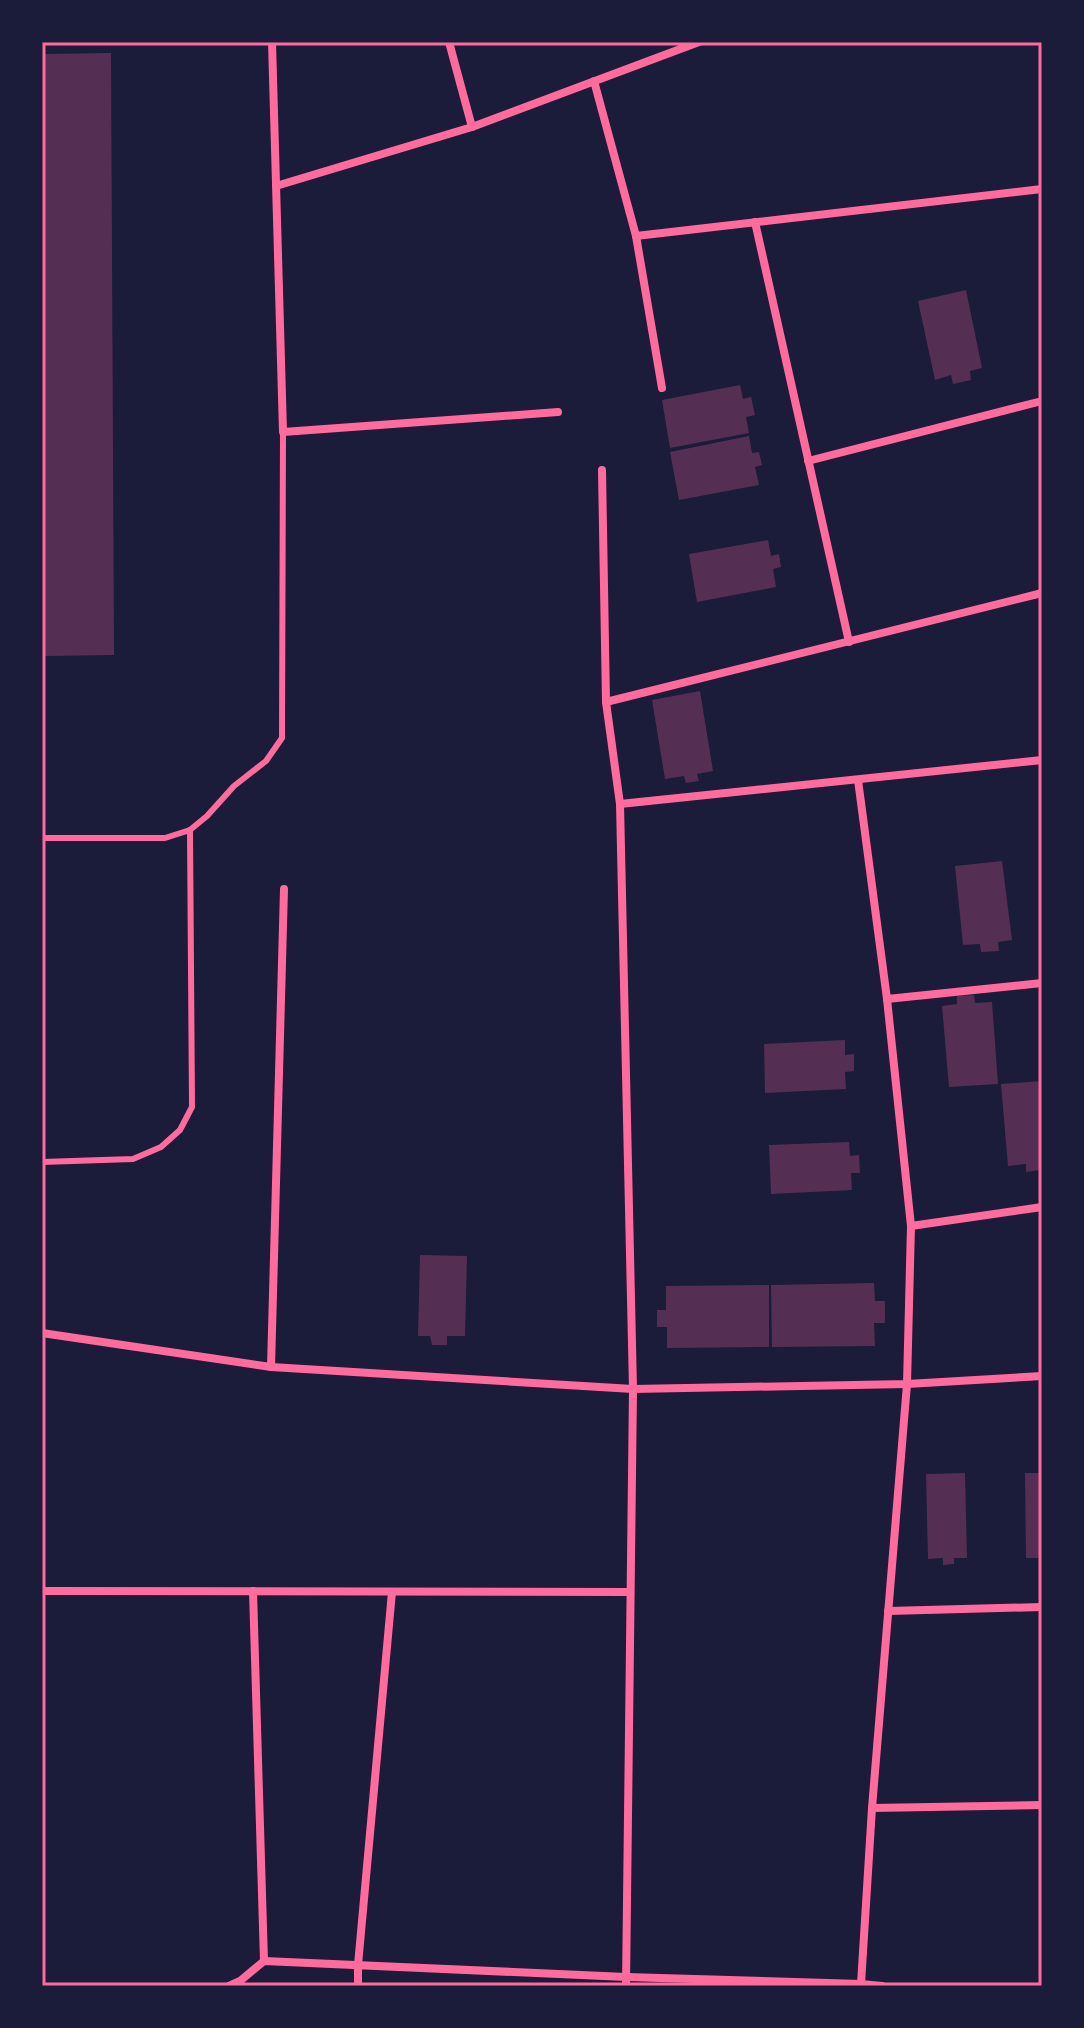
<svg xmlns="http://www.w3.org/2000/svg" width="1084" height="2028" font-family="'PT Sans',sans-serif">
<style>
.building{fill:#542f53}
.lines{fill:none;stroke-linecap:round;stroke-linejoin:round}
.service{stroke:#ff6b9d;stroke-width:6}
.minor{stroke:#ff6b9d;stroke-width:8}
.neatline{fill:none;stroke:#ff6b9d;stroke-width:3}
</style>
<rect width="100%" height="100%" fill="#1b1b3a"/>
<g class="building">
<polygon points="111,53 114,655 42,656 42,54"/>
<polygon points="966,290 982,368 970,371 971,380 953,384 951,375 935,380 918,301"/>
<polygon points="740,385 743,399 751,397 755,415 746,417 749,433 670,448 662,400"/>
<polygon points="749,436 752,453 759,452 762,465 755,467 759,485 679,500 670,452"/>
<polygon points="768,540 771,556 779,554 781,567 773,569 776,587 697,602 689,554"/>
<polygon points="700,691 713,771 697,774 699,781 686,783 684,776 665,779 652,700"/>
<polygon points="1002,861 1012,940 998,942 999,951 981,952 980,944 963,945 955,866"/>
<polygon points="974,995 975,1003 992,1002 998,1084 949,1087 942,1006 957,1004 957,996"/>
<polygon points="845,1040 845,1055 854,1054 854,1071 845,1072 846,1089 765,1093 764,1044"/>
<polygon points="1042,1081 1042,1163 1039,1163 1040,1170 1026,1172 1026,1164 1008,1166 1001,1084"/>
<polygon points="849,1142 850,1156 859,1155 860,1173 851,1173 852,1190 771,1194 769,1145"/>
<polygon points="420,1255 467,1256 465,1336 447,1336 447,1345 432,1345 430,1336 418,1336"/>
<polygon points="874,1283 875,1301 885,1301 885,1323 874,1323 875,1346 772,1347 771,1285"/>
<polygon points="769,1285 769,1347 667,1348 667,1327 657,1327 657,1310 666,1310 666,1286"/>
<polygon points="965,1473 967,1558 954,1558 954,1564 943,1565 943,1558 928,1559 926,1474"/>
<polygon points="1025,1473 1042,1473 1042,1558 1026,1558"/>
</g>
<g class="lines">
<g class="service">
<polyline points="42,838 165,838 190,830 207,816 234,786 266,761 282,738 283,432"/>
<polyline points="42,1162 133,1159 161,1147 180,1130 192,1107 190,830"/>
</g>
<g class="minor">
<polyline points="272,42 283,432 558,412"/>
<polyline points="449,42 472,127"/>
<polyline points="594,81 636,236 662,388"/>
<polyline points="276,186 472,127 699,42"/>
<polyline points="755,222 849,642"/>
<polyline points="636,236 1042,189"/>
<polyline points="808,461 1042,401"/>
<polyline points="602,470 606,702"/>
<polyline points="858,780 887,999 911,1226 907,1384 872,1808 861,1984"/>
<polyline points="620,804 1042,760"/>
<polyline points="887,999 1042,983"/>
<polyline points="911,1226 1042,1207"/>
<polyline points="42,1333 271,1367 633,1389 907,1384 1042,1376"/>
<polyline points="271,1367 284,889"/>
<polyline points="42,1591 630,1592"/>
<polyline points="253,1591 264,1961"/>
<polyline points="888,1611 1042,1607"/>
<polyline points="872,1808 1042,1805"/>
<polyline points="229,1986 240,1981 264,1961 626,1977 861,1984 882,1986"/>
<polyline points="358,1986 358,1965 392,1592"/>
<polyline points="626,1986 633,1389 620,804 606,702 1042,593"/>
</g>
</g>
<rect width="1084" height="2028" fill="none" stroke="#1b1b3a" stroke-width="88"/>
<rect x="44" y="44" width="996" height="1940" class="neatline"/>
</svg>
